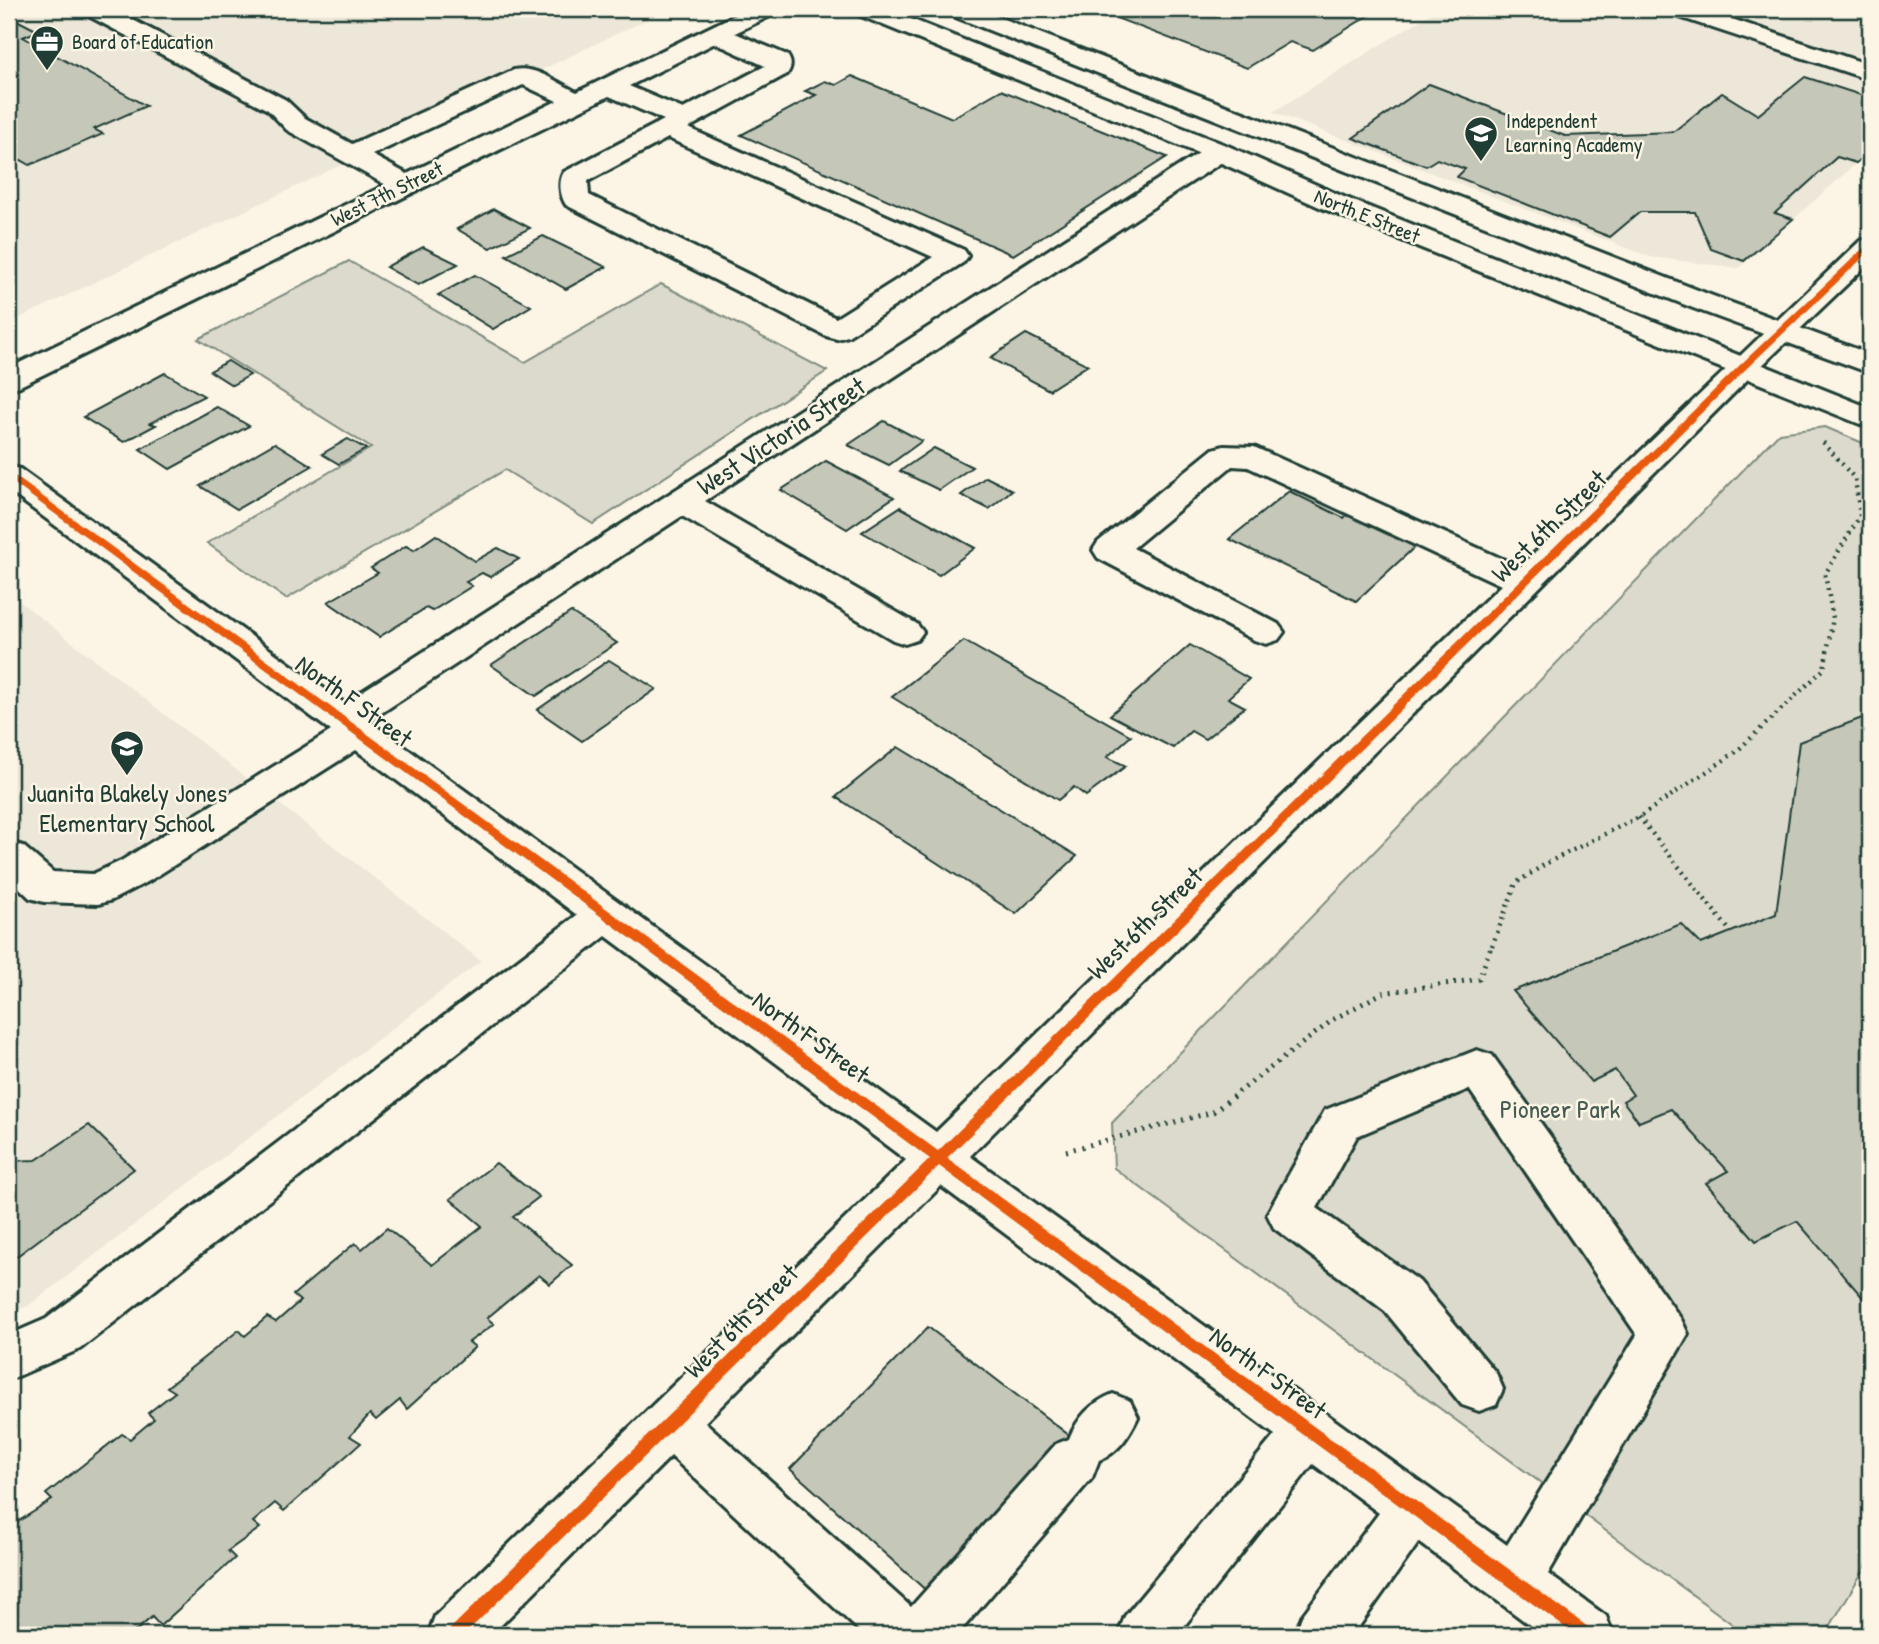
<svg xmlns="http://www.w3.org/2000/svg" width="1879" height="1644" font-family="'Patrick Hand',sans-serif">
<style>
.built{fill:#ece7d8}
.green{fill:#dcdacc;stroke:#7e8c80;stroke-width:2}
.building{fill:#c5c7b9;stroke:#1f3d34;stroke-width:2}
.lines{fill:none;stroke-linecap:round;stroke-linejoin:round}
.minor-casing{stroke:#1f3d34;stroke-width:6}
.major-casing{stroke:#1f3d34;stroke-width:6}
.path-far1{stroke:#1f3d34;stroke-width:4.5;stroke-dasharray:2 5;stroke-linecap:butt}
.path{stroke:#1f3d34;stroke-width:5;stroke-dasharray:2 6;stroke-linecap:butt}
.minor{fill:#fcf5e5;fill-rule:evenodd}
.major{fill:#fcf5e5;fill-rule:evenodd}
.cycleway-casing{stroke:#fcf5e5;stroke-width:5}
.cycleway{fill:#e8590c;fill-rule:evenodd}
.labels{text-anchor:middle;stroke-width:5;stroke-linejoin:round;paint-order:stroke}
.far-poi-label{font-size:21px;fill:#1f3d34;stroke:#fcf5e5;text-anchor:start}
.far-street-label{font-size:21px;fill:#1f3d34;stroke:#fcf5e5}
.street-label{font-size:26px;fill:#1f3d34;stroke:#fcf5e5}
.poi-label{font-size:26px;fill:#1f3d34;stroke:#fcf5e5}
.park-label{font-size:26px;fill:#455c52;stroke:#fcf5e5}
</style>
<rect width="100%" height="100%" fill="#fcf5e5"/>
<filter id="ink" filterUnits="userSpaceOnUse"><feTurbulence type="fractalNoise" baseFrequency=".0143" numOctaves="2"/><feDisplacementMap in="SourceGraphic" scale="14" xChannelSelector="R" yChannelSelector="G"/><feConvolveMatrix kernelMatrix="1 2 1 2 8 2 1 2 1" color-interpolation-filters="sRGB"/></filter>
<g filter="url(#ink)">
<g class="built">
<polygon points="9,9 669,9 9,323"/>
<polygon points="1438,9 1870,9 1870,151 1739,268 1650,257 1273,112"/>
<polygon points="9,593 481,961 28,1306 9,1313"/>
</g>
<g class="green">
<polygon points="349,261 525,362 661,284 827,371 593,524 505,470 286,599 207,543 371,448 198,339"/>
<polygon points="1825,427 1870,446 1870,1559 1825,1635 1747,1635 1114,1168 1112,1123 1779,433"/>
</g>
<g class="building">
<polygon points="1111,9 1379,9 1313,50 1290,42 1247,68 1103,13"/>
<polygon points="9,16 38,31 23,37 146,106 94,129 103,134 30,165 21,160 9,166"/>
<polygon points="852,76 952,118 1001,90 1167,157 1013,255 741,135 816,95 805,91 825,81 836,85"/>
<polygon points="1805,77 1870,98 1870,150 1856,163 1837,157 1775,213 1793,219 1744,261 1711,249 1695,212 1640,212 1610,237 1457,177 1465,169 1437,159 1426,166 1353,138 1429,84 1565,136 1673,132 1722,93 1758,115"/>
<polygon points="494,209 530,228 490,248 457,229"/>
<polygon points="543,236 606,267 566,289 506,255"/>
<polygon points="423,247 458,264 418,285 386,267"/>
<polygon points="475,275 531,306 493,329 438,295"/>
<polygon points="1026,334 1088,365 1049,390 990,358"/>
<polygon points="228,361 250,375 232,385 210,371"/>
<polygon points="165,373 204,396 150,423 156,425 124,442 83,417"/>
<polygon points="217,407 249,426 170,469 140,449"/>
<polygon points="884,421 922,441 889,465 848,445"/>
<polygon points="348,439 366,449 339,464 322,454"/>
<polygon points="275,443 312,466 237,509 200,486"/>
<polygon points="934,448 972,467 939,490 900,471"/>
<polygon points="826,461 894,497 847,529 781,490"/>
<polygon points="986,477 1012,490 989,509 961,495"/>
<polygon points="1289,491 1344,518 1349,512 1418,544 1356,601 1229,539"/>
<polygon points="900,507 975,548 939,575 862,532"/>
<polygon points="436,535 475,561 498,548 519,559 490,577 482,573 466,582 472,586 432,611 426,608 379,637 328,602 378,573 371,568 406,546 414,550"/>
<polygon points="571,612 617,643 536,696 491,665"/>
<polygon points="964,641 1131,736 1107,757 1126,766 1086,796 1074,787 1058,800 892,697"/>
<polygon points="1190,645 1249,679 1228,698 1245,707 1205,739 1191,731 1173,748 1110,715"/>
<polygon points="609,660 656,689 582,741 537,710"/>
<polygon points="1870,715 1870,1306 1797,1221 1756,1241 1706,1183 1728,1171 1671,1109 1639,1122 1623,1101 1633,1095 1615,1070 1591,1082 1513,991 1681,924 1701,944 1776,914 1799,742"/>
<polygon points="898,747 1077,856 1016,914 836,797"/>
<polygon points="89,1125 134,1169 9,1262 9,1161 36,1160"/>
<polygon points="496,1163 539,1197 513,1217 572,1265 550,1284 539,1275 487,1318 494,1324 469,1342 475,1347 407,1409 400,1400 376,1420 370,1414 350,1436 361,1443 284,1511 275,1503 253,1522 260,1528 228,1551 235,1558 160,1626 152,1617 131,1635 122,1635 118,1632 115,1635 9,1635 9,1532 19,1521 52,1500 46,1494 122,1434 130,1439 154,1419 148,1413 175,1392 167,1387 239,1330 245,1336 267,1317 276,1322 300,1301 293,1295 355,1243 362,1249 387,1228 432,1265 482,1226 450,1199"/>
<polygon points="928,1327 1070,1436 929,1593 790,1469"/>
</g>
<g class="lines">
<g class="minor-casing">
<g id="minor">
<path d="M82,9h30l174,91 19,18 47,26 162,-74c21,-5 44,13 63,22l170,-83h30l-3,5 -39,19 52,22c5,7 5,12 0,19l-99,54 276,122 4,6 -4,6 -116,74 -11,3 -11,-3 -260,-131c-6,-9 -8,-24 -2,-33l100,-52 -55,-24 -589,290 -11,3v-21l377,-183 -99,-55 -19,-20 -183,-96zM715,43l50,23 -82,43 -54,-23zM523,85l34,16 -150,73 -35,-19zM668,138l265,119 -97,61 -247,-123 -1,-14z"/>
<polygon points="1667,9 1702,9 1870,65 1870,80 1670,14"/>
<path d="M1219,144l9,2 4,6 -4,6 -523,343 212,123 6,8 -6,8 -12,4 -12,-4 -211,-124 -313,205 567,411 565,-547 -253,-118 -16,-1 -99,82 145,76 6,8 -6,8 -12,4 -12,-4 -156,-82 -5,-8 5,-8 115,-93 11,-3 30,1 266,120 340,-326 10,-2v23l-116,111 -784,783 537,389 130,-210 -168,-246 -112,47 -40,72 102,73 77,92 7,16 -7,16 -17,6 -17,-6 -77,-94 -111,-83 -7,-14 58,-104 152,-60 15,5 189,264 7,15 -140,240 58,42 7,19h-70l-124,-93 -66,93h-58l7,-19 77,-103 -66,-49 -136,171h-59l7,-19 150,-181 -334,-249 -236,236 206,185 145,-163 13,-5c9,-22 22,-36 44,-45l17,7 8,16c-9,19 -20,36 -39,43l-7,18 -135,157h-93l-193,-179 -180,179h-63l7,-19 471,-456 -300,-224 -526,413 -71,31v-45l37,-16 531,-404 -221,-165 -207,131 -37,19 -14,4 -54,-2 -14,-4 -21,-20v-36l14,4 30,26 40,2 28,-13 210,-130 -322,-240v-25l11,3 324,234 866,-557z"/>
</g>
</g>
<g class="major-casing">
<g id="major">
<polygon points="853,9 886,9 1228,146 1344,197 1870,408 1870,428 1324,209 1210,158 856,14"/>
<polygon points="945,9 978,9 1713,296 1870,354 1870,373 1693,308 948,14"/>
</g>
</g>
<g class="path-far1">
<polyline points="1639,817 1731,932"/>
<polyline points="1492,946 1516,883 1547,863 1639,817 1736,752 1824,669 1833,618 1825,574 1860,516 1855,479 1822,441"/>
</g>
<polyline class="path" points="1066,1151 1213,1112 1334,1019 1382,993 1479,979 1492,944"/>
<use href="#minor" class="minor"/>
<use href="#major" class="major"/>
<g class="cycleway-casing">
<polygon id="cycleway" points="1867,245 1870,245 1870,251 1746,369 947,1158 1592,1630 1594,1635 1575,1635 939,1166 464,1635 447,1635 449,1630 930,1159 9,480 9,473 12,474 938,1151 1740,365"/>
</g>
<use href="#cycleway" class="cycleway"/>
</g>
</g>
<defs>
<g id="office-pin" transform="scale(1.75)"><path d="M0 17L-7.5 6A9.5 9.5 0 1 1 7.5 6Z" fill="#1f3d34" stroke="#fcf5e5"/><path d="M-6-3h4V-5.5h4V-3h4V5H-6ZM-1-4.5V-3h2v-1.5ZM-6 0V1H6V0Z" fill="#fff"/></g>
<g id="school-pin" transform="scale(1.75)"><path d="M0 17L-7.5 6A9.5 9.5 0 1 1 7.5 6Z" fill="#1f3d34" stroke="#fcf5e5"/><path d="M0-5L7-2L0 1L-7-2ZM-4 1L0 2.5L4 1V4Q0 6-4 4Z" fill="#fff"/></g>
</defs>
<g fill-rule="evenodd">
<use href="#office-pin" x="47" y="42"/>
<use href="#school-pin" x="1481" y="133"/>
<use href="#school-pin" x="127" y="747"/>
</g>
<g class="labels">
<g class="far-poi-label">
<text x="72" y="49">Board of Education</text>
<text x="1506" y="128">Independent<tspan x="1506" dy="24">Learning Academy</tspan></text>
</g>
<g class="far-street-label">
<text transform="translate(387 194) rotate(-26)" y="7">West 7th Street</text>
<text transform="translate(1367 216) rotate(22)" y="7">North E Street</text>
</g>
<g class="street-label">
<text transform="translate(781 436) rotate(-33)" y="9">West Victoria Street</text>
<text transform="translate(1549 526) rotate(-44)" y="9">West 6th Street</text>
<text transform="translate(354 701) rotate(36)" y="9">North F Street</text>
<text transform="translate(1145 923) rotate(-44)" y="9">West 6th Street</text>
<text transform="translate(811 1037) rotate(36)" y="9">North F Street</text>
<text transform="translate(741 1321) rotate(-45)" y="9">West 6th Street</text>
<text transform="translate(1268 1373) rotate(36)" y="9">North F Street</text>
</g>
<g class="poi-label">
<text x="127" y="802">Juanita Blakely Jones<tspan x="127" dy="30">Elementary School</tspan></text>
</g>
<g class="park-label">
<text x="1560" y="1118">Pioneer Park</text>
</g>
</g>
<rect width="1879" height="1644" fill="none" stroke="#fcf5e5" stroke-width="35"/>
<rect x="18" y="18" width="1844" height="1609" fill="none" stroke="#1f3d34" stroke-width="2.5" filter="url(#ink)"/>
</svg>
